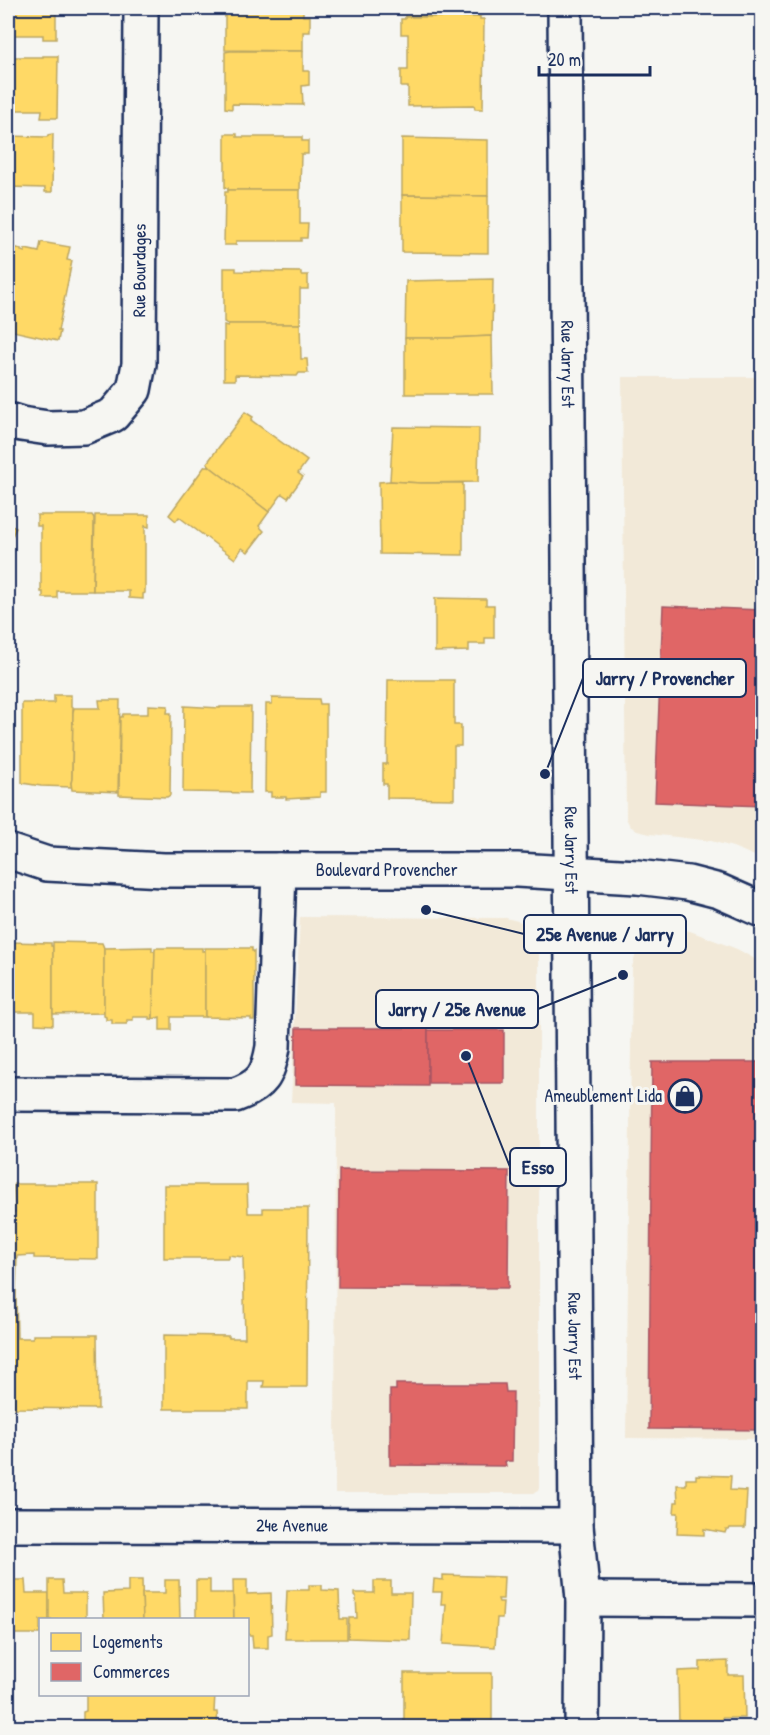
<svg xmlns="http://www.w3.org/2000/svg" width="770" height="1735" font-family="'Patrick Hand',sans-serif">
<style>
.built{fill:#f2e9d8}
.homes{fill:#ffd966;stroke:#bba664;stroke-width:1.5}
.shops{fill:#e06666;stroke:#a55664;stroke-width:1.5}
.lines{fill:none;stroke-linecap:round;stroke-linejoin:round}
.minor-casing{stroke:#1b2f5e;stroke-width:38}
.minor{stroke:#f6f6f2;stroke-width:33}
.labels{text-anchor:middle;stroke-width:6;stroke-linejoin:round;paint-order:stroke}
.street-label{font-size:18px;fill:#1b2f5e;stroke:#f6f6f2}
.poi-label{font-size:18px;fill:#1b2f5e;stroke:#f6f6f2;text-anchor:end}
.leader{fill:none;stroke:#1b2f5e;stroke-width:2}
.callout-dot{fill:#1b2f5e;stroke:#f6f6f2;stroke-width:2}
.callout{fill:#f6f6f2;stroke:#1b2f5e;stroke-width:2}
.callout-label{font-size:20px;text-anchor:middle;font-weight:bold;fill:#1b2f5e}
</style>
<rect width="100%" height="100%" fill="#f6f6f2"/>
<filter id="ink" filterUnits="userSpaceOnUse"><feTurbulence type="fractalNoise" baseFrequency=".0167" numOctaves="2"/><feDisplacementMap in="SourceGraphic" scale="12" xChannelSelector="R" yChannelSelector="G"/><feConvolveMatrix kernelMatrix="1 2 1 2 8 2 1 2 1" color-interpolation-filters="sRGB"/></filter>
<g filter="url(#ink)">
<g class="built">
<polygon points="622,377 762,377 762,859 733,847 711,841 650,834 637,831 630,826 626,818"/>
<polygon points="300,917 506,918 522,922 533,931 539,940 539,1488 538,1491 534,1493 335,1493 336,1103 291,1102"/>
<polygon points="674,928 690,931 737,949 762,963 762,1439 626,1438 632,967 636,953 642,941 653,933 662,929"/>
</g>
<g class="homes">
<polygon points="8,8 56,8 56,39 43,39 43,35 8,35"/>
<polygon points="225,8 303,8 303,16 310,16 310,32 303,32 303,51 225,50"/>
<polygon points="401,8 484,8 483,15 475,17 405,17 405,14 401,14"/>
<polygon points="405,17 480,17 480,19 484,19 483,109 475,109 474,105 408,106 408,87 401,87 401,70 408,70 408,34 401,34 401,19 405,19"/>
<polygon points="230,51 303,51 303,71 309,71 309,85 302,86 303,105 232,104 232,109 225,108 225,52"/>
<polygon points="43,56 58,56 57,118 41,118 42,110 8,110 8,57 43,57"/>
<polygon points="53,134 52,192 45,192 45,188 8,187 8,136 47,137 48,135"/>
<polygon points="225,134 237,134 237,137 302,137 302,141 308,141 308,154 301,154 300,190 228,190 228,188 225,188"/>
<polygon points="402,138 488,140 488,196 402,195"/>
<polygon points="228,190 300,190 300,224 308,224 307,238 301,238 301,241 236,241 236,245 224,245 225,192 228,192"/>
<polygon points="402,195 488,196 488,253 402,252"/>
<polygon points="41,242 70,247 67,260 72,261 58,331 60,331 58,341 9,330 8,332 8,249 12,250 13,247 21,249 21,251 25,252 25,249 39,252"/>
<polygon points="224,268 236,268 236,271 301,272 301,275 308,275 308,289 300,289 300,324 228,324 224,322"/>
<polygon points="493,279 492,336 449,338 405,338 406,281"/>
<polygon points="228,324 300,324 301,359 307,359 308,373 299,373 297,376 235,375 235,380 224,380 224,325 228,326"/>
<polygon points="492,336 493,394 405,394 405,338 449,338"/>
<polygon points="245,412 253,417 251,420 307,461 298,473 303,477 288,498 282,494 269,512 209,466 210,466 207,463"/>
<polygon points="393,427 479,428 478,482 420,483 390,481"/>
<polygon points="205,466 209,466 269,512 259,526 264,531 248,552 242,548 235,559 179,517 176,521 169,515"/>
<polygon points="390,481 420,483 463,483 463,555 380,554 379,482"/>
<polygon points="37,515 92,515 94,518 93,591 57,591 57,598 43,598 43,592 41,592 41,526 37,526"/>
<polygon points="95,515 149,515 149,527 145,526 145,593 143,594 143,599 129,598 129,591 93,591"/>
<polygon points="8,524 16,528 11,538 8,537"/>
<polygon points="435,598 486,599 486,605 494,605 494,638 485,638 485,644 469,644 469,651 435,652"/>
<polygon points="388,680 454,680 454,725 461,725 461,746 454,746 454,799 387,798 387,784 383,784 383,764 387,764"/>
<polygon points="54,695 71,695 71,707 73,707 72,779 71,783 72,787 41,786 22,783 22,703 54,703"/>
<polygon points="272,698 319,699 320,704 326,704 326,792 320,792 320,797 286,799 286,797 271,797 271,792 265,792 266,704 272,704"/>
<polygon points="99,700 120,700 118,792 72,790 71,783 72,779 73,712 74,708 100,708"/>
<polygon points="148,705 168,706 167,713 171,713 170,795 167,797 119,795 120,717 122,717 123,714 148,714"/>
<polygon points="184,706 220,708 220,707 251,707 250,793 183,792"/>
<polygon points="8,942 51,943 51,946 53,946 53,1025 35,1024 35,1012 8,1012"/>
<polygon points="53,942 102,943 104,948 104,1013 53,1014"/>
<polygon points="152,947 152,951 155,951 153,1019 150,1019 150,1017 133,1017 133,1020 127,1020 127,1024 112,1024 112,1020 106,1020 106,1017 104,1016 104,948"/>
<polygon points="155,948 202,948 202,951 205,951 205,1017 171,1017 171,1030 160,1030 160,1017 153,1019"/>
<polygon points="205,948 252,948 252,951 254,951 254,1020 251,1020 251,1018 205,1017"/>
<polygon points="14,1184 98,1184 98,1259 34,1258 34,1255 17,1256 16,1296 17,1338 33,1338 33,1335 97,1335 98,1409 14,1408 14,1380 8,1380 8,1212 15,1212"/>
<polygon points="164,1185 247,1185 248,1213 263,1213 263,1208 308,1208 307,1387 263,1387 264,1381 248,1381 248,1409 164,1409 164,1335 229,1336 229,1338 245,1338 243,1257 228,1255 228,1258 164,1258"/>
<polygon points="696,1475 731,1476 730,1490 747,1491 745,1528 730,1528 729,1530 726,1530 725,1533 704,1529 704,1535 677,1534 678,1513 674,1513 675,1502 678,1502 677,1485 686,1485 686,1479 696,1479"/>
<polygon points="443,1575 504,1577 503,1599 498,1599 499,1602 503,1602 502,1618 497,1618 495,1647 443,1644 446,1604 441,1604 442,1592 433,1592 434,1579 443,1580"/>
<polygon points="11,1580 25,1580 26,1593 49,1593 49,1620 40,1620 40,1634 11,1634"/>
<polygon points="49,1580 62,1580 63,1593 86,1593 86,1620 49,1620"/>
<polygon points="128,1580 142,1580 143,1620 104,1620 103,1593 128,1592"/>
<polygon points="165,1580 179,1580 180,1620 143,1620 142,1593 165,1593"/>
<polygon points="196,1580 210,1580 210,1593 233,1593 234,1620 196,1620"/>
<polygon points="233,1580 247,1580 247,1594 271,1593 272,1634 268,1635 268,1648 253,1648 252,1635 248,1635 248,1620 234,1620"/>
<polygon points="374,1581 391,1581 391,1593 411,1593 410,1640 348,1638 349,1618 357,1618 356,1596 354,1596 354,1593 374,1593"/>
<polygon points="309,1585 322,1585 322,1590 339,1591 340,1619 347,1619 347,1639 285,1639 287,1590 309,1590"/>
<polygon points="728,1661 728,1675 744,1675 745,1718 722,1718 722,1728 679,1728 678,1671 700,1670 700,1662"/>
<rect x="404" y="1673" width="88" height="55"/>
<polygon points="86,1694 215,1694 214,1712 217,1712 218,1728 83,1728 83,1712 86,1711"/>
</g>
<g class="shops">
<polygon points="663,606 762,610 762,806 655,802"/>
<polygon points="296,1028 428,1028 428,1086 295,1085"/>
<rect x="428" y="1030" width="76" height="53"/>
<polygon points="652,1062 762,1062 762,1430 649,1429"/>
<polygon points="339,1170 509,1171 508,1288 338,1287"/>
<polygon points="396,1384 505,1384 506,1392 513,1392 512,1461 505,1461 506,1466 390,1465 390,1390 396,1390"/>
</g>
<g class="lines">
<g class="minor-casing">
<g id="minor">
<path id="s1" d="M565,8l11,1518 7,73 -1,129"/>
<path id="s2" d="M8,420l13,4 27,4 36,-1 29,-12 21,-25 5,-26 2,-356"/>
<path id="s3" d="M8,851l39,13 117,6h353l120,7 51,6 31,8 43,19"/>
<path d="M8,1094l227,1c28,-10 33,-20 38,-48l6,-177"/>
<path id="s4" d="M8,1525l568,1"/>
<polyline points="583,1599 762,1600"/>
</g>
</g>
<use href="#minor" class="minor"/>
</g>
</g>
<defs>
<g id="shop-ring" transform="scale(1.725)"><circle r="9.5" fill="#f6f6f2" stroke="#1b2f5e" stroke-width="1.5"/><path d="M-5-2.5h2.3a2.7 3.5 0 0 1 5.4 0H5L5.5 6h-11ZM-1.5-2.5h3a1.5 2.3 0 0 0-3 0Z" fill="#1b2f5e"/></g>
</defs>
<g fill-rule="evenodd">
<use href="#shop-ring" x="685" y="1096"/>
</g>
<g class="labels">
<g class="street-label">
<text dy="6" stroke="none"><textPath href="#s2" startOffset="261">Rue Bourdages</textPath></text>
<text dy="6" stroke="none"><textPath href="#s1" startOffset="356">Rue Jarry Est</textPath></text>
<text dy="6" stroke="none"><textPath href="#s1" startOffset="842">Rue Jarry Est</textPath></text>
<text dy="6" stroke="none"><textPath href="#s3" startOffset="381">Boulevard Provencher</textPath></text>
<text dy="6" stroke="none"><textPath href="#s1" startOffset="1328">Rue Jarry Est</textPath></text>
<text dy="6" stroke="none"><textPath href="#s4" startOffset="284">24e Avenue</textPath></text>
</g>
<g class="poi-label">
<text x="662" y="1102">Ameublement Lida</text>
</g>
</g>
<path class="leader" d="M545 774L583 678M426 910L524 934M623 975L538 1009M466 1056L510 1167"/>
<g class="callout-dot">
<circle cx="545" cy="774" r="6"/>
<circle cx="426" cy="910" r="6"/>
<circle cx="623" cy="975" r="6"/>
<circle cx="466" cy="1056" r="6"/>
</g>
<g class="callout">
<rect x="583" y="659" width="163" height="38" rx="6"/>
<rect x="524" y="915" width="162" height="38" rx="6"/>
<rect x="376" y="990" width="162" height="38" rx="6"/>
<rect x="510" y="1148" width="56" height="38" rx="6"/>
</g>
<g class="callout-label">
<text x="665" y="685">Jarry / Provencher</text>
<text x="605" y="941">25e Avenue / Jarry</text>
<text x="457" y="1016">Jarry / 25e Avenue</text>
<text x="538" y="1174">Esso</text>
</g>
<rect width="770" height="1735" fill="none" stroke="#f6f6f2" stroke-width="30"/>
<rect x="15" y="15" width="740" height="1705" fill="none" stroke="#1b2f5e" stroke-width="2" filter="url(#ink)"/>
<rect x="39" y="1618" width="210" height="78" fill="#f6f6f2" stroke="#9ea6b7" stroke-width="1.5"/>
<rect x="51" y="1633" width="30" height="18" fill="#ffd966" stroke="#9ea6b7" stroke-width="1.5"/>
<text x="93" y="1648" font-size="18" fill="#1b2f5e">Logements</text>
<rect x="51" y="1663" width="30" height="18" fill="#e06666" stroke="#9ea6b7" stroke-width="1.5"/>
<text x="93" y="1678" font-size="18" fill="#1b2f5e">Commerces</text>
<path d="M539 66v9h111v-9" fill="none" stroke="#1b2f5e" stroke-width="3"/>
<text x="548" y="66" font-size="18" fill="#1b2f5e" stroke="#f6f6f2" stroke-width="4.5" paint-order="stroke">20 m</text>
</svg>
